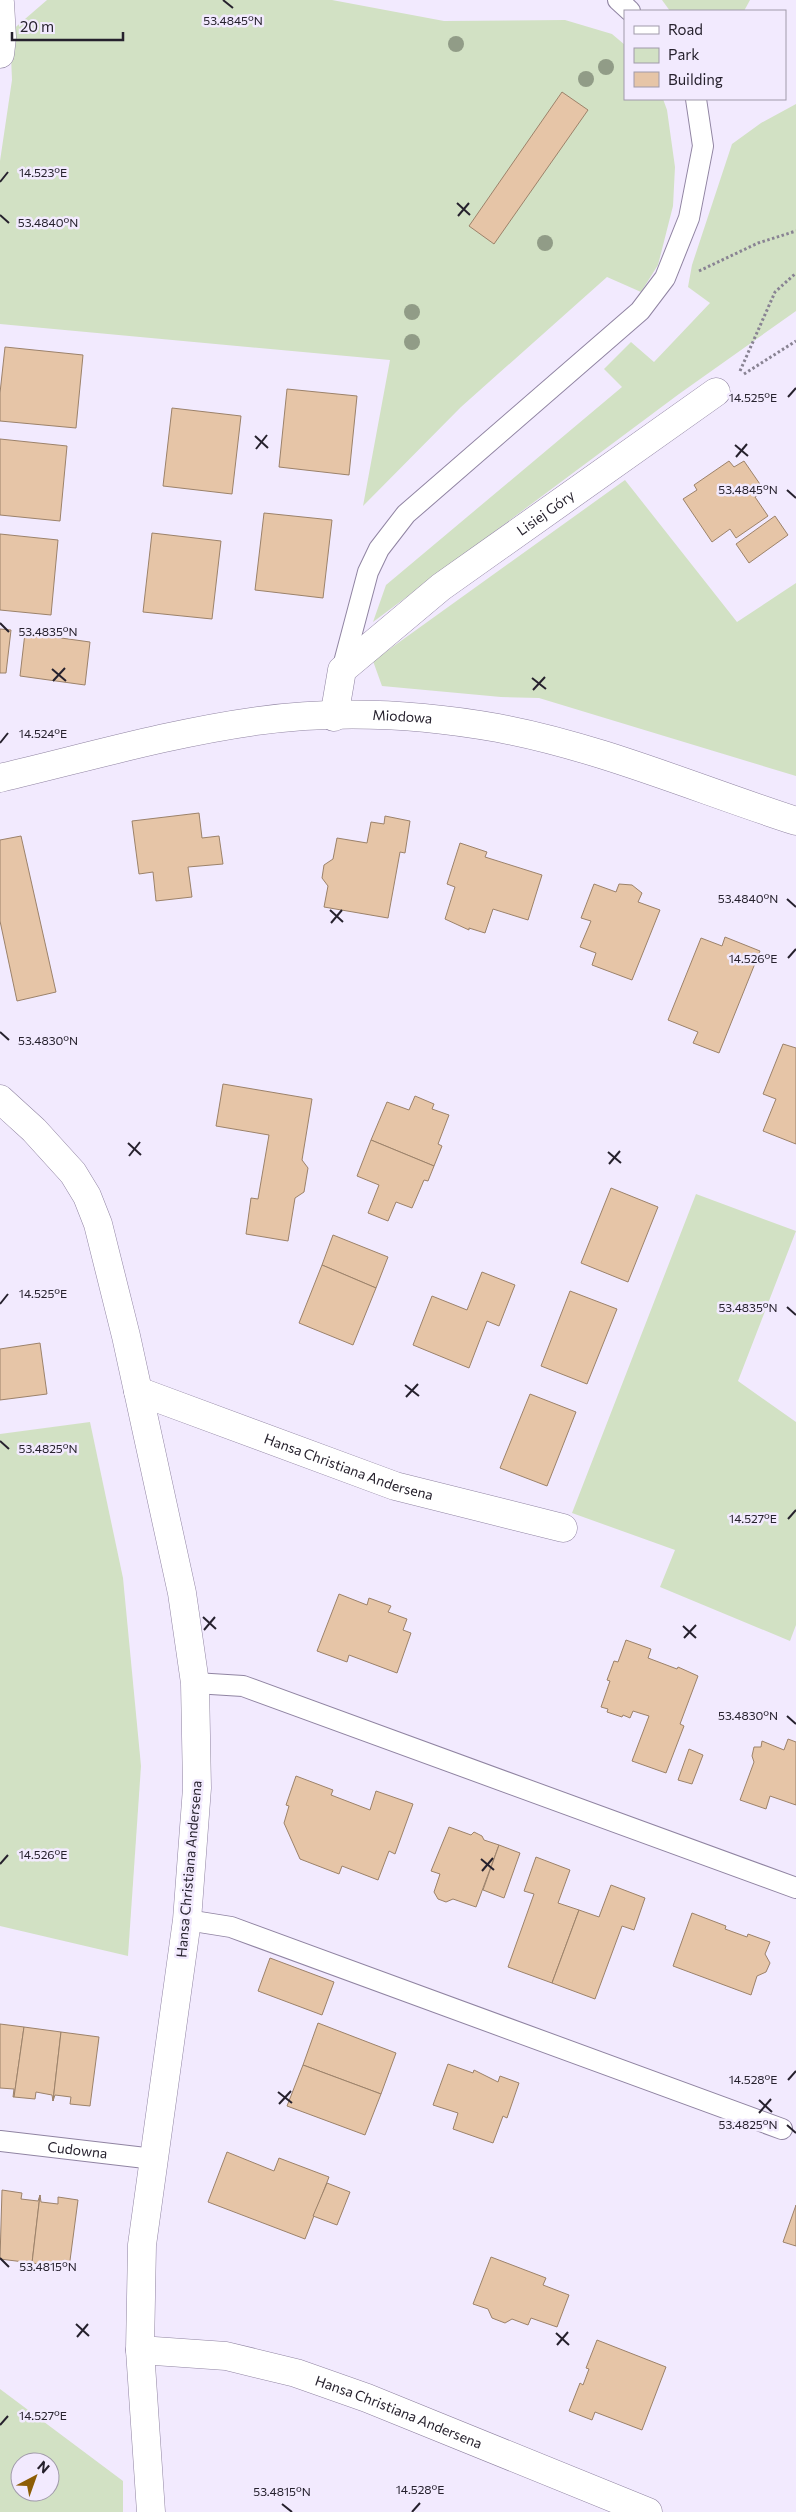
<svg xmlns="http://www.w3.org/2000/svg" width="796" height="2512" font-family="Commissioner,sans-serif">
<style>
.green{fill:#d2e1c4;fill-rule:evenodd}
.building{fill:#e6c5a7;stroke:#9c826a}
.lines{fill:none;stroke-linecap:round;stroke-linejoin:round}
.service-casing{stroke:#9084a2;stroke-width:22}
.minor-casing{stroke:#9084a2;stroke-width:29}
.path{stroke:#898393;stroke-width:3;stroke-dasharray:2.5 2.5;stroke-linecap:butt}
.service{stroke:#fff;stroke-width:20}
.minor{stroke:#fff;stroke-width:28}
.tree{fill:#919c87}
.ticks{fill:none;stroke:#26212d;stroke-width:2}
.labels{text-anchor:middle;stroke-width:5;stroke-linejoin:round;paint-order:stroke}
.street-label{font-size:14px;fill:#26212d;stroke:#f2eafe}
.ticks-label{font-size:12px;text-anchor:middle;fill:#26212d;stroke:#f2eafe;stroke-width:5;stroke-linejoin:round;paint-order:stroke}
</style>
<rect width="100%" height="100%" fill="#f2eafe"/>
<g class="green">
<polygon points="47,0 332,0 444,21 565,20 612,34 625,45 625,99 663,99 667,110 675,167 673,206 658,265 641,292 607,277 461,407 363,506 390,360 0,324 0,161 12,80 10,32"/>
<polygon points="662,0 750,0 744,11 670,11"/>
<polygon points="796,104 796,311 679,394 373,622 386,585 622,387 604,369 631,342 654,362 710,303 688,287 692,265 732,144 761,123"/>
<polygon points="625,480 737,622 796,583 796,776 539,698 501,697 382,686 373,661"/>
<polygon points="696,1194 796,1231 738,1381 796,1422 796,1625 790,1641 660,1587 675,1550 572,1513"/>
<polygon points="90,1422 123,1578 141,1766 128,1956 0,1926 0,1434"/>
<path d="M0,2389l123,92v31h-123zM20,2462h30v30h-30z"/>
</g>
<g class="building">
<polygon points="562,92 588,110 494,244 469,226"/>
<polygon points="5,347 83,355 76,428 0,421 0,393"/>
<polygon points="287,389 357,396 349,475 279,467"/>
<polygon points="172,408 241,416 232,494 163,486"/>
<polygon points="0,439 67,446 60,521 0,515"/>
<polygon points="729,461 734,467 744,461 764,490 755,497 768,516 736,538 730,529 712,542 683,499 697,490 694,485"/>
<polygon points="264,513 332,520 323,598 255,590"/>
<polygon points="775,516 788,535 749,563 736,544"/>
<polygon points="152,533 221,541 212,619 143,612"/>
<polygon points="0,534 58,540 51,615 0,610"/>
<polygon points="0,629 11,630 6,673 0,673"/>
<polygon points="25,633 90,642 85,685 20,676"/>
<polygon points="199,813 202,838 219,836 223,864 188,867 192,897 156,901 153,872 139,874 132,821"/>
<polygon points="385,816 410,821 405,853 400,852 388,918 324,907 328,886 322,878 324,865 333,859 337,838 367,843 371,822 384,824"/>
<polygon points="21,836 56,992 17,1001 0,921 0,840"/>
<polygon points="460,843 487,852 485,857 542,875 528,920 493,909 485,933 469,928 469,930 445,919 455,887 447,884"/>
<polygon points="594,884 616,892 619,884 632,885 642,893 638,902 660,910 632,980 592,965 596,953 580,947 591,921 581,918"/>
<polygon points="725,937 760,951 719,1053 693,1043 698,1032 668,1020 701,938 722,946"/>
<polygon points="783,1044 796,1048 796,1144 763,1131 776,1099 763,1094"/>
<polygon points="223,1084 312,1099 302,1160 308,1168 304,1192 295,1198 288,1241 246,1234 251,1198 258,1199 269,1135 216,1126"/>
<polygon points="415,1096 434,1104 432,1109 449,1115 438,1144 442,1146 434,1166 371,1140 387,1102 409,1110"/>
<polygon points="371,1140 434,1166 428,1181 424,1180 412,1208 396,1202 388,1221 368,1213 379,1185 357,1176"/>
<polygon points="611,1188 658,1207 628,1282 581,1263"/>
<polygon points="333,1235 388,1257 376,1288 322,1265"/>
<polygon points="322,1265 376,1288 353,1345 299,1323"/>
<polygon points="482,1272 515,1285 499,1326 487,1321 469,1368 413,1345 432,1296 467,1310"/>
<polygon points="570,1291 617,1309 587,1384 541,1366"/>
<polygon points="40,1343 47,1394 0,1400 0,1349"/>
<polygon points="530,1394 576,1412 547,1486 500,1468"/>
<polygon points="339,1594 367,1605 369,1598 391,1606 388,1612 407,1619 403,1630 411,1633 397,1673 349,1655 347,1662 317,1651"/>
<polygon points="626,1640 651,1649 648,1658 677,1669 678,1667 698,1676 680,1724 684,1726 666,1773 632,1761 649,1716 633,1711 630,1718 623,1715 622,1717 607,1712 608,1709 601,1707 610,1681 607,1680 614,1661 618,1662"/>
<polygon points="788,1739 796,1742 796,1805 770,1796 766,1809 740,1800 754,1762 752,1756 754,1747 761,1747 762,1741 784,1750"/>
<polygon points="689,1749 703,1755 692,1784 678,1780"/>
<polygon points="296,1776 333,1790 331,1795 370,1810 376,1791 413,1804 395,1854 389,1851 378,1880 342,1866 339,1874 300,1859 284,1823 289,1806 286,1805"/>
<polygon points="449,1827 471,1835 474,1832 482,1836 484,1840 499,1845 476,1907 453,1899 446,1902 438,1899 434,1892 440,1874 431,1871"/>
<polygon points="499,1845 520,1853 504,1898 483,1890"/>
<polygon points="536,1857 570,1870 558,1903 579,1910 552,1983 508,1967 534,1894 524,1891"/>
<polygon points="611,1885 645,1898 634,1930 622,1926 595,1999 552,1983 579,1910 599,1917"/>
<polygon points="692,1913 726,1926 725,1929 747,1937 748,1934 770,1942 765,1954 770,1963 766,1972 757,1976 751,1995 673,1966"/>
<polygon points="270,1958 334,1982 322,2015 258,1991"/>
<polygon points="318,2023 396,2053 381,2094 303,2065"/>
<polygon points="0,2024 24,2027 14,2097 13,2097 14,2089 0,2088"/>
<polygon points="24,2027 61,2032 53,2101 52,2095 36,2092 35,2099 14,2097"/>
<polygon points="61,2032 99,2037 90,2106 70,2104 71,2097 55,2095 53,2101"/>
<polygon points="448,2064 473,2073 474,2070 498,2082 500,2076 519,2083 507,2118 503,2116 493,2143 453,2129 458,2113 433,2105"/>
<polygon points="303,2065 381,2094 365,2135 287,2106"/>
<polygon points="227,2152 274,2171 279,2158 329,2177 305,2239 208,2202"/>
<polygon points="327,2183 350,2192 337,2225 313,2216"/>
<polygon points="2,2190 22,2193 21,2199 38,2201 40,2195 32,2263 0,2259"/>
<polygon points="40,2195 41,2202 58,2204 58,2197 78,2200 69,2268 32,2263"/>
<polygon points="796,2205 796,2246 783,2242"/>
<polygon points="491,2257 546,2278 543,2285 569,2295 557,2327 531,2318 528,2325 512,2319 505,2323 492,2318 488,2309 473,2304"/>
<polygon points="597,2340 666,2367 642,2430 595,2412 592,2420 569,2411 580,2383 583,2385 589,2369 586,2368"/>
</g>
<g class="lines">
<g class="service-casing">
<g id="service">
<polyline points="618,0 630,11"/>
<polyline points="342,670 368,572 379,549 406,514 640,311 665,278 689,218 703,146 696,99"/>
<polyline points="195,1683 243,1686 796,1888"/>
<polyline points="187,1920 231,1927 782,2129"/>
<path id="s1" d="M0,2141l154,18"/>
</g>
</g>
<g class="minor-casing">
<g id="minor">
<polyline points="0,3 2,37 0,54"/>
<path id="s2" d="M334,717l8,-47 99,-83 275,-195"/>
<path id="s3" d="M0,778c85,-20 170,-45 257,-57 78,-11 163,-7 241,7 102,19 199,61 298,93"/>
<polyline points="0,1099 34,1130 73,1173 87,1196 98,1224 126,1336 182,1593 195,1683 197,1788 187,1920 142,2245 140,2350 151,2512"/>
<path id="s4" d="M138,1391l257,95 168,42"/>
<path id="s5" d="M140,2350l86,6 70,17 71,25 281,114"/>
</g>
</g>
<g class="path">
<polyline points="699,271 758,243 796,231"/>
<polyline points="740,371 775,292 796,273"/>
<polyline points="744,374 796,341"/>
</g>
<use href="#service" class="service"/>
<use href="#minor" class="minor"/>
</g>
<g class="tree">
<circle cx="456" cy="44" r="8"/>
<circle cx="606" cy="67" r="8"/>
<circle cx="586" cy="79" r="8"/>
<circle cx="545" cy="243" r="8"/>
<circle cx="412" cy="312" r="8"/>
<circle cx="412" cy="342" r="8"/>
</g>
<path class="ticks" d="M223,0l10,8M0,182l8,-10M457,203l13,12M0,215l9,8M458,216l11,-13M788,397l8,-9M255,436l13,12M735,445l13,11M256,449l11,-14M736,457l11,-13M787,490l9,8M0,623l9,9M52,669l14,12M532,678l14,11M53,681l12,-13M533,690l12,-13M0,743l8,-10M787,899l9,8M330,910l13,12M331,923l11,-13M788,958l8,-9M0,1032l9,8M128,1143l13,12M608,1152l13,11M129,1156l11,-14M609,1164l11,-13M0,1304l8,-10M787,1307l9,8M405,1385l14,11M406,1397l12,-13M0,1441l9,8M788,1519l8,-9M203,1617l13,12M683,1626l13,12M204,1630l11,-13M684,1638l12,-13M787,1716l9,8M481,1859l13,11M0,1864l8,-9M482,1871l11,-13M788,2080l8,-9M278,2092l14,11M759,2100l13,12M279,2104l12,-13M759,2113l12,-14M787,2125l9,8M0,2258l9,9M76,2324l13,12M556,2333l13,12M77,2337l11,-13M557,2345l11,-13M0,2425l8,-9M282,2504l10,8M412,2512l8,-9"/>
<g class="labels">
<g class="street-label">
<text dy="5" stroke="none"><textPath href="#s2" startOffset="305">Lisiej Góry</textPath></text>
<text dy="5" stroke="none"><textPath href="#s3" startOffset="409">Miodowa</textPath></text>
<text dy="5" stroke="none"><textPath href="#s4" startOffset="224">Hansa Christiana Andersena</textPath></text>
<text transform="translate(189 1869) rotate(-85)" y="5">Hansa Christiana Andersena</text>
<text dy="5" stroke="none"><textPath href="#s1" startOffset="78">Cudowna</textPath></text>
<text dy="5" stroke="none"><textPath href="#s5" startOffset="268">Hansa Christiana Andersena</textPath></text>
</g>
</g>
<g class="ticks-label">
<text x="233" y="25">53.4845°N</text>
<text x="43" y="177">14.523°E</text>
<text x="48" y="227">53.4840°N</text>
<text x="753" y="402">14.525°E</text>
<text x="748" y="494">53.4845°N</text>
<text x="48" y="636">53.4835°N</text>
<text x="43" y="738">14.524°E</text>
<text x="748" y="903">53.4840°N</text>
<text x="753" y="963">14.526°E</text>
<text x="48" y="1045">53.4830°N</text>
<text x="43" y="1298">14.525°E</text>
<text x="748" y="1312">53.4835°N</text>
<text x="48" y="1453">53.4825°N</text>
<text x="753" y="1523">14.527°E</text>
<text x="748" y="1720">53.4830°N</text>
<text x="43" y="1859">14.526°E</text>
<text x="753" y="2084">14.528°E</text>
<text x="748" y="2129">53.4825°N</text>
<text x="48" y="2271">53.4815°N</text>
<text x="43" y="2420">14.527°E</text>
<text x="420" y="2494">14.528°E</text>
<text x="282" y="2496">53.4815°N</text>
</g>
<rect x="624" y="10" width="162" height="90" fill="#f2eafe" stroke="#a09aaa"/>
<rect x="634" y="26" width="25" height="8" fill="#ffffff" stroke="#a09aaa"/>
<text x="668" y="35" font-size="15" fill="#26212d">Road</text>
<rect x="634" y="48" width="25" height="15" fill="#d2e1c4" stroke="#a09aaa"/>
<text x="668" y="60" font-size="15" fill="#26212d">Park</text>
<rect x="634" y="72" width="25" height="15" fill="#e6c5a7" stroke="#a09aaa"/>
<text x="668" y="85" font-size="15" fill="#26212d">Building</text>
<g transform="translate(35 2477) rotate(41)"><circle r="24" fill="#f2eafe" stroke="#a09aaa"/>
<path d="M0-4L9 19L0 12L-9 19Z" fill="#8d5d05"/>
<text y="-8" font-size="14" font-weight="bold" text-anchor="middle" fill="#26212d">N</text>
</g>
<path d="M12 32v8h111v-8" fill="none" stroke="#26212d" stroke-width="2.5"/>
<text x="20" y="32" font-size="15" fill="#26212d" stroke="#f2eafe" stroke-width="4" paint-order="stroke">20 m</text>
</svg>
